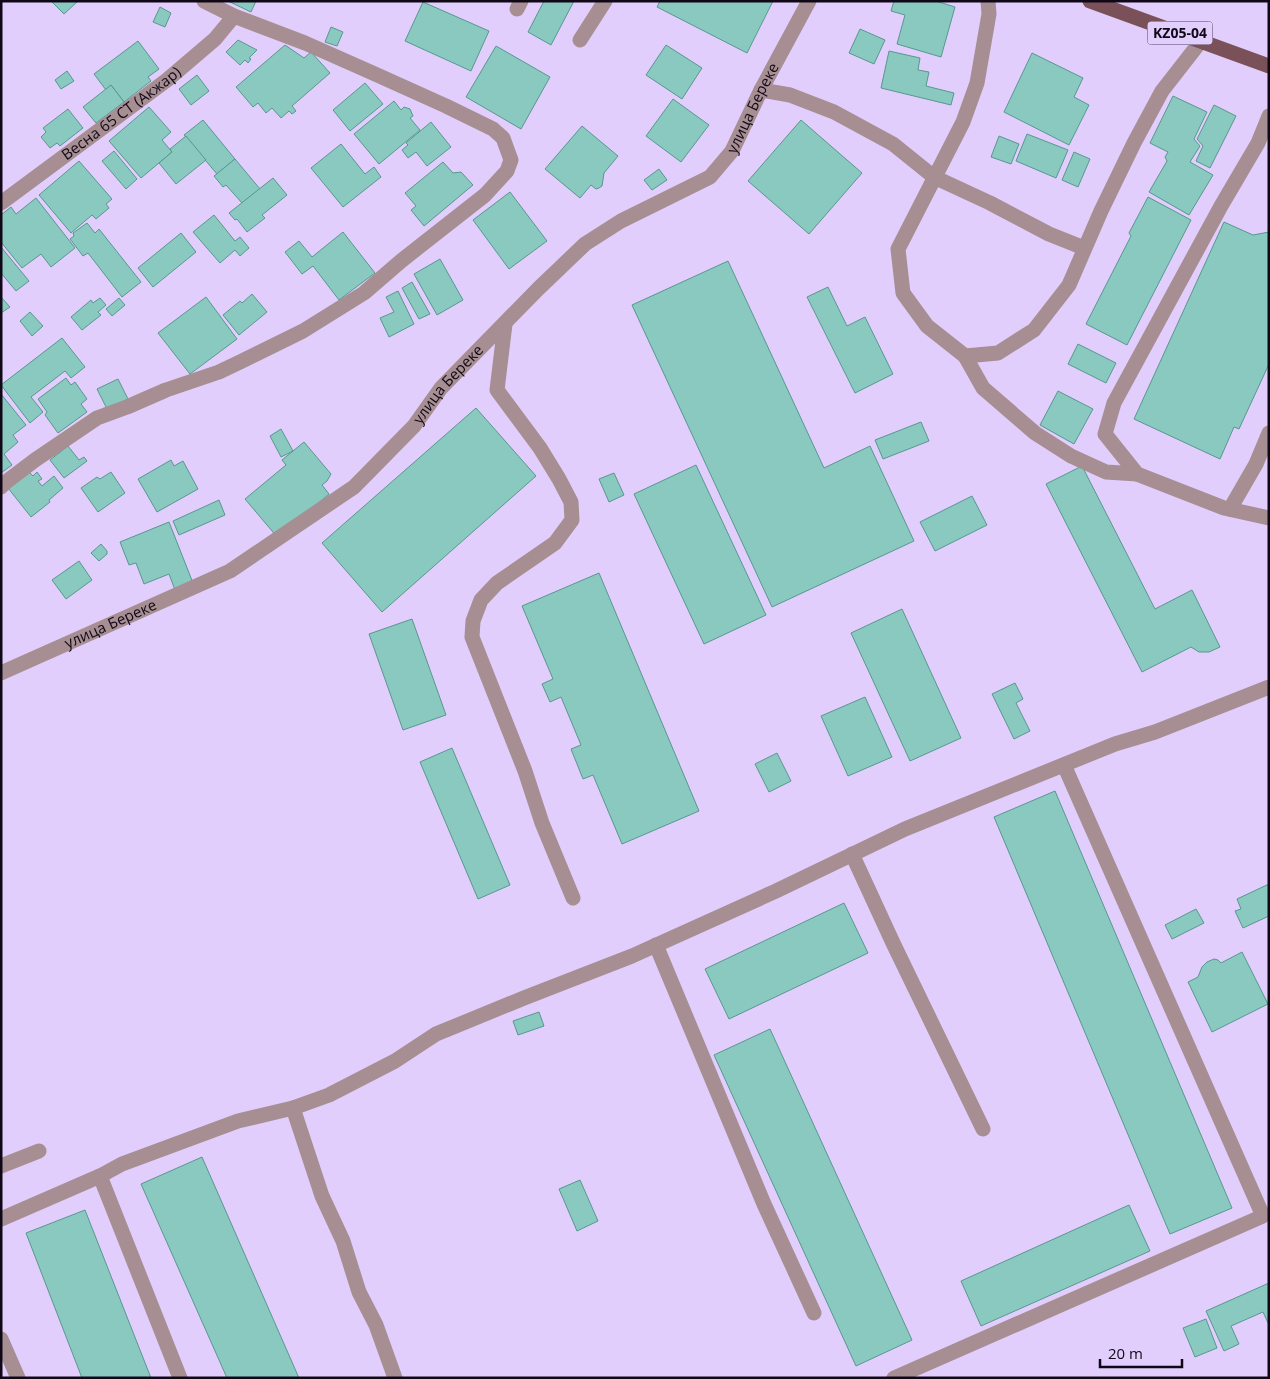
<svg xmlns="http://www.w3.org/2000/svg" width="1270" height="1379" font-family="'Open Sans',sans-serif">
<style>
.building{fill:#89c9c0;stroke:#58978f}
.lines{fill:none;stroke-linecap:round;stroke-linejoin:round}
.lane{stroke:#a68e92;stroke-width:15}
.street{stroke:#a68e92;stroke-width:15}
.primary{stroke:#7a5059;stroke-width:15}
.labels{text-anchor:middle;stroke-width:5;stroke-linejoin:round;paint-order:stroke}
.shield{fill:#e2cefc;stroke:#4f435c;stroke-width:1}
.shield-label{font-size:14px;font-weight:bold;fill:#100817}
.street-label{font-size:15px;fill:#100817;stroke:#e2cefc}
</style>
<rect width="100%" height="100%" fill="#e2cefc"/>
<g class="building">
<polygon points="51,1 78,1 64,14"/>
<polygon points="228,1 256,1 251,12"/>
<polygon points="544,1 574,1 551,45 528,32"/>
<polygon points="660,1 773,1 747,53 657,7"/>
<polygon points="894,1 936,1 955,7 941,57 897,44 905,15 891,11"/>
<polygon points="423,2 489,31 471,71 405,41"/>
<polygon points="160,7 171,13 165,27 153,22"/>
<polygon points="331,27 343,32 337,46 325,42"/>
<polygon points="860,29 885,40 874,64 849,53"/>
<polygon points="238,40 257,50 249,58 251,59 248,63 245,60 240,65 226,52"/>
<polygon points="138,41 159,69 148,77 151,81 124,102 111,85 106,90 94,74"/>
<polygon points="285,45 304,58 311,52 330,73 292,106 296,111 292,114 289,111 281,118 272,108 266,113 258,103 253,107 236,87"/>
<polygon points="666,45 702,68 682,99 646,75"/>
<polygon points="496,46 550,77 521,129 466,97"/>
<polygon points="889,51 920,58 918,70 929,72 926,86 954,93 951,105 881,88"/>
<polygon points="1032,53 1083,78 1074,97 1089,105 1069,145 1004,112"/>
<polygon points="67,71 74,81 61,89 55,80"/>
<polygon points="197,75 209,91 191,105 179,89"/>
<polygon points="365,83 383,104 350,131 333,110"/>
<polygon points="111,85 124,102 96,123 83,107"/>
<polygon points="1173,96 1207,112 1194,139 1200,146 1190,162 1213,175 1189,215 1149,192 1167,161 1165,157 1168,152 1150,143"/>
<polygon points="673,99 709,125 681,162 646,136"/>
<polygon points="394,101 401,110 404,107 410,109 413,116 410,118 420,130 379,164 354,134"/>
<polygon points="1214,105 1236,116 1210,168 1196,161 1203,146 1197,139"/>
<polygon points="149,107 171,132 162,140 172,152 141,178 109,141"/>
<polygon points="68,109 83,128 60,146 57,143 50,148 41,137 46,132 43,128"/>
<polygon points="203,120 235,159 217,174 184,135"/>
<polygon points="801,120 862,173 809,234 748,181"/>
<polygon points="431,122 451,147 427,166 416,152 408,158 402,150 408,145 406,143"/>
<polygon points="582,126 618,156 604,173 602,186 599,188 596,189 591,185 580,198 545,169"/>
<polygon points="1027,134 1068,150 1056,178 1016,161"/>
<polygon points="186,136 206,160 176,184 159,163 172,152 170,149"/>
<polygon points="999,136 1019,144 1011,164 991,157"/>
<polygon points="341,144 365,174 374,167 381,177 343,207 311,168"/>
<polygon points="114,151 137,179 126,189 102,161"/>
<polygon points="1074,152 1090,159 1078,187 1062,180"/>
<polygon points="235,159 260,189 242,203 226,185 223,187 214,176"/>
<polygon points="79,161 112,199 106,204 109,208 96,219 92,215 71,233 39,195"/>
<polygon points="443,162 453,173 461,172 473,185 424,226 411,210 416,206 405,193"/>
<polygon points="659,169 667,180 652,190 644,180"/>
<polygon points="273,178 287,195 262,215 265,218 247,232 237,219 235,220 229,213"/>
<polygon points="510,192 547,241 509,269 473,220"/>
<polygon points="1148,197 1191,220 1127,345 1086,324 1131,236 1129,233"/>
<polygon points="36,198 75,248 51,267 41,254 22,268 1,242 1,215 11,207 16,214"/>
<polygon points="214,215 235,241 240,237 249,248 240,256 235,250 220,263 193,232"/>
<polygon points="1224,222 1253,235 1269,232 1269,364 1239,429 1234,427 1220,459 1134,419"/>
<polygon points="87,223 95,233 99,229 141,282 122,297 88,253 83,256 70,239 74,236 73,233"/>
<polygon points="343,232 375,273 339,300 313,266 302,274 285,252 299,241 312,257"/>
<polygon points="181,233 196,252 153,287 138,268"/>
<polygon points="1,247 29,281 16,291 1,273"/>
<polygon points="440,259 463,300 437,315 414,274"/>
<polygon points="728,261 824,468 870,446 914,541 772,607 632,305"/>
<polygon points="412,282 430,314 419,319 402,288"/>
<polygon points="828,287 847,326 865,317 893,374 855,393 807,297"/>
<polygon points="398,291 414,324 389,337 380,318 394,312 386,297"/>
<polygon points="252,294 267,312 239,335 223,315 240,301 242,303"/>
<polygon points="1,297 10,307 1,313"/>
<polygon points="206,297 237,339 190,374 158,333"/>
<polygon points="100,298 106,305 98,312 101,315 82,330 71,317 91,300 93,303"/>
<polygon points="119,298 125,305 112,316 106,309"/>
<polygon points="30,312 43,326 32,336 20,321"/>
<polygon points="62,338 85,367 71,378 65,371 31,397 43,412 30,423 1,385"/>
<polygon points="1078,344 1116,363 1106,383 1068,364"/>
<polygon points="66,378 71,385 75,382 87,399 81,404 87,412 58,433 45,415 47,412 38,399"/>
<polygon points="118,379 128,399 107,409 97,389"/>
<polygon points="1058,391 1093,409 1074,444 1040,425"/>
<polygon points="1,394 26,425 13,435 18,442 4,454 12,465 1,473"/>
<polygon points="476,408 536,476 382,612 322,543"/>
<polygon points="921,422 929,441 883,459 875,440"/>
<polygon points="281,429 293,451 281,457 270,436"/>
<polygon points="304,442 331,474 327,481 322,485 329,494 278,538 245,499 286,465 282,460"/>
<polygon points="68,446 79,460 84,457 87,461 64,478 50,460"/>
<polygon points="171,460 174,466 183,461 198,489 157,512 138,479"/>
<polygon points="696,465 766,615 704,644 634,494"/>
<polygon points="1082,466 1155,609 1192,590 1220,647 1209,652 1199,652 1191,647 1142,672 1046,484"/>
<polygon points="29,472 33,476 37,472 42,479 38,481 42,486 54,476 63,488 49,500 50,502 31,517 8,488"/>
<polygon points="111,472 125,493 98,512 81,488 97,477 100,479"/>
<polygon points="614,473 624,495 609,502 599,479"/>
<polygon points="972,496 987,525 935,551 920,522"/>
<polygon points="219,500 225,515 179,535 173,521"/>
<polygon points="169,522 193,583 175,590 169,574 144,584 136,563 129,565 120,542"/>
<polygon points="101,544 107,551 107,554 99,561 91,553"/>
<polygon points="79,561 92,580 66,599 52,580"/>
<polygon points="599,573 699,811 622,844 593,775 583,779 571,749 581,745 561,697 550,702 542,684 553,679 522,606"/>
<polygon points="902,609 961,738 910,761 851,633"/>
<polygon points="412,619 446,715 403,730 369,634"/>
<polygon points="1015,683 1023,699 1016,703 1030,731 1014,739 992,694"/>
<polygon points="865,697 892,757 848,776 821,716"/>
<polygon points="452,748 510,885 478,899 420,762"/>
<polygon points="777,753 791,781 769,792 755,764"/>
<polygon points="1055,791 1232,1208 1170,1234 994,817"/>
<polygon points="1269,884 1269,916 1243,928 1235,911 1241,909 1237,899"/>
<polygon points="844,903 868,953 729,1019 705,969"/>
<polygon points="1196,909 1204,923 1172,939 1165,925"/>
<polygon points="1242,952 1268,1004 1212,1032 1188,982 1198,977 1202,967 1207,962 1214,959 1218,960 1221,963"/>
<polygon points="539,1012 544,1026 518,1035 513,1021"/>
<polygon points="770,1029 912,1340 856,1366 714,1055"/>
<polygon points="202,1157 299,1378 227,1378 141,1184"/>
<polygon points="580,1180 598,1221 577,1231 559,1189"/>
<polygon points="1129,1205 1150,1251 981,1326 961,1281"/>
<polygon points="85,1210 151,1378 82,1378 26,1233"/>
<polygon points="1269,1283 1269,1325 1263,1312 1231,1326 1239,1344 1224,1351 1206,1311"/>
<polygon points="1206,1319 1217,1348 1195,1357 1183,1328"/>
</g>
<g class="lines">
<g class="lane">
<polyline points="988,1 989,14 977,83 963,122 898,249 903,293 927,326 965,356 998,353 1034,330 1069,285 1101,211 1134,143 1162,91 1201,41"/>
<polyline points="517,9 521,1"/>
<polyline points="580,40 605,1"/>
<polyline points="761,90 790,95 834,112 893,144 934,177 990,203 1049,234 1084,248"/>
<polyline points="1269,116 1258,143 1221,206 1114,403 1105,434 1137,474 1224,508 1269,518"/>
<polyline points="505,324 497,390 540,448 559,479 571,502 572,520 555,543 497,583 481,600 473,621 472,637 525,771 542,823 573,898"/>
<polyline points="965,356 983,388 1035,433 1071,456 1106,472 1137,474"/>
<polyline points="1230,509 1256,464 1269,433"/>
</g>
<g class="street">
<path id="s1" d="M1,203l166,-123 48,-41 19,-23"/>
<polyline points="1,487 6,482 35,460 97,418 127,407 166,390 219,372 240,362 303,331 364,293 401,261 485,195 507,171 511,160 503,138 493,129 446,106 375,74 305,43 234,16 204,1"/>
<path id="s2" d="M1,673l229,-102 124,-84 60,-61 27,-38 97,-99 47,-45 36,-23 89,-44 22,-26 29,-61 48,-89"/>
<polyline points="852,854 893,943 983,1129"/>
<polyline points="656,945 764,1204 814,1313"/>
<polyline points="293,1108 329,1095 395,1061 436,1034 524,998 632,956 776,891 905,829 1115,744 1155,732 1269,687"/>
<polyline points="1,1166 39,1151"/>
<polyline points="100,1176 180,1378"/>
<polyline points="1,1219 100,1176 122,1164 238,1121 293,1108 322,1196 343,1241 359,1292 376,1325 395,1378"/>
<polyline points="1,1339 18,1378"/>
<polyline points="894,1378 1263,1216 1064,765"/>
</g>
<polyline class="primary" points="1090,1 1269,66"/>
</g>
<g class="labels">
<rect class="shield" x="1147.5" y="21.5" width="65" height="23" rx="4"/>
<g class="shield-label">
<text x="1180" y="38">KZ05-04</text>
</g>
<g class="street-label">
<text dy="5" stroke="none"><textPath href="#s2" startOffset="960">улица Береке</textPath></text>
<text dy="5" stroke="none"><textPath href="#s1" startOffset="150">Весна 65 СТ (Акжар)</textPath></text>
<text dy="5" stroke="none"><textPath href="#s2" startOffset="540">улица Береке</textPath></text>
<text dy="5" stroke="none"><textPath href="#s2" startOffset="120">улица Береке</textPath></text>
</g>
</g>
<rect width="1270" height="1379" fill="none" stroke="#100817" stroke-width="5"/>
<path d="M1100 1359v8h82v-8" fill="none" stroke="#100817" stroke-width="2.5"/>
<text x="1108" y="1359" font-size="15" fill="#100817" stroke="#e2cefc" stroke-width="4" paint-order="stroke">20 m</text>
</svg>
